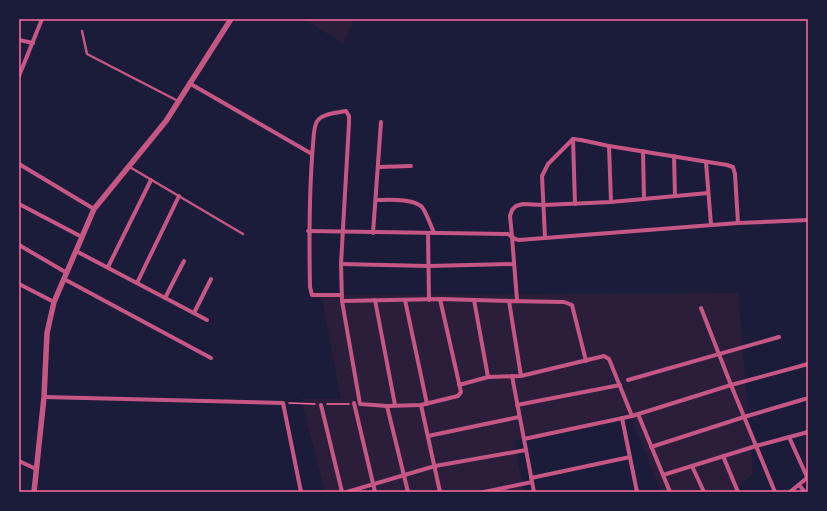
<svg xmlns="http://www.w3.org/2000/svg" width="827" height="511" font-family="Karla,sans-serif">
<style>
.green{fill:#2a1e3b}
.lines{fill:none;stroke-linecap:round;stroke-linejoin:round}
.path{stroke:#ff6b9d;stroke-width:1.5}
.service{stroke:#c65784;stroke-width:2.5}
.minor{stroke:#c65784;stroke-width:4}
.tertiary{stroke:#c65784;stroke-width:5.5}
.neatline{fill:none;stroke:#ff6b9d;stroke-width:1.5}
</style>
<rect width="100%" height="100%" fill="#1b1b3a"/>
<g class="green">
<polygon points="305,19 354,19 343,44"/>
<polygon points="738,293 753,474 730,492 661,492 629,413 514,441 524,492 325,492 301,399 341,399 321,295"/>
</g>
<g class="lines">
<g class="path">
<polyline points="289,403 315,404"/>
<polyline points="327,404 349,404"/>
</g>
<g class="service">
<polyline points="82,31 87,54 178,101"/>
<polyline points="128,166 243,234"/>
</g>
<g class="minor">
<polyline points="19,40 33,43"/>
<polyline points="19,76 42,19"/>
<polyline points="189,83 312,154"/>
<polyline points="573,139 575,204"/>
<polyline points="609,146 611,202"/>
<polyline points="643,151 644,199"/>
<polyline points="674,156 675,196"/>
<polyline points="706,162 711,225"/>
<polyline points="19,164 94,209"/>
<polyline points="378,167 411,166"/>
<polyline points="708,193 611,202 543,205 523,204 516,206 512,210 510,216 512,237 515,239 519,240 738,223 808,220"/>
<path d="M376,200c12,0 37,-2 46,7 4,5 9,19 12,26"/>
<polyline points="19,204 82,237"/>
<polyline points="308,231 508,234 512,237 517,300"/>
<polyline points="373,233 381,122"/>
<polyline points="428,233 429,300"/>
<polyline points="545,238 542,176 548,164 573,139 581,140 609,146 727,165 733,167 735,174 738,223"/>
<polyline points="19,245 67,273"/>
<polyline points="76,251 207,320"/>
<polyline points="341,264 428,266 514,264"/>
<polyline points="108,267 151,180"/>
<polyline points="64,279 211,358"/>
<polyline points="137,283 179,196"/>
<polyline points="19,284 54,302"/>
<path d="M342,295h-30l-2,-8c-1,-48 -1,-95 3,-143 1,-7 0,-18 5,-24 6,-7 20,-7 28,-9l3,5v7l-8,141 1,37 98,-2 69,2"/>
<polyline points="165,298 184,261"/>
<polyline points="375,300 395,405"/>
<polyline points="405,300 427,404"/>
<polyline points="474,300 488,377"/>
<polyline points="342,301 360,404 387,406 421,405 458,396 461,392 440,299"/>
<polyline points="701,308 731,385 775,492"/>
<polyline points="194,313 211,279"/>
<polyline points="512,376 534,492"/>
<polyline points="521,376 509,301 564,302 572,305 586,361"/>
<polyline points="628,380 779,337"/>
<polyline points="459,385 488,377 521,376 604,356 609,359 632,416"/>
<polyline points="44,397 283,403 301,492"/>
<polyline points="354,403 375,492"/>
<polyline points="321,405 342,492"/>
<polyline points="421,405 440,492"/>
<polyline points="517,405 620,385"/>
<polyline points="387,406 408,492"/>
<polyline points="638,414 670,492"/>
<polyline points="622,418 637,492"/>
<polyline points="428,436 519,417"/>
<polyline points="789,437 807,477"/>
<polyline points="524,439 632,416 731,385 808,364"/>
<polyline points="651,447 744,417 805,399"/>
<polyline points="723,456 738,492"/>
<polyline points="19,461 36,469"/>
<polyline points="692,466 704,492"/>
<polyline points="663,475 756,446 808,432"/>
<polyline points="531,478 630,457"/>
<polyline points="799,485 805,492"/>
<polyline points="347,492 435,466 526,450"/>
<polyline points="484,492 532,482"/>
<polyline points="790,492 808,477"/>
</g>
<polyline class="tertiary" points="34,492 44,397 47,333 54,302 94,209 166,121 231,19"/>
</g>
<rect width="827" height="511" fill="none" stroke="#1b1b3a" stroke-width="40"/>
<rect x="20" y="20" width="787" height="471" class="neatline"/>
</svg>
